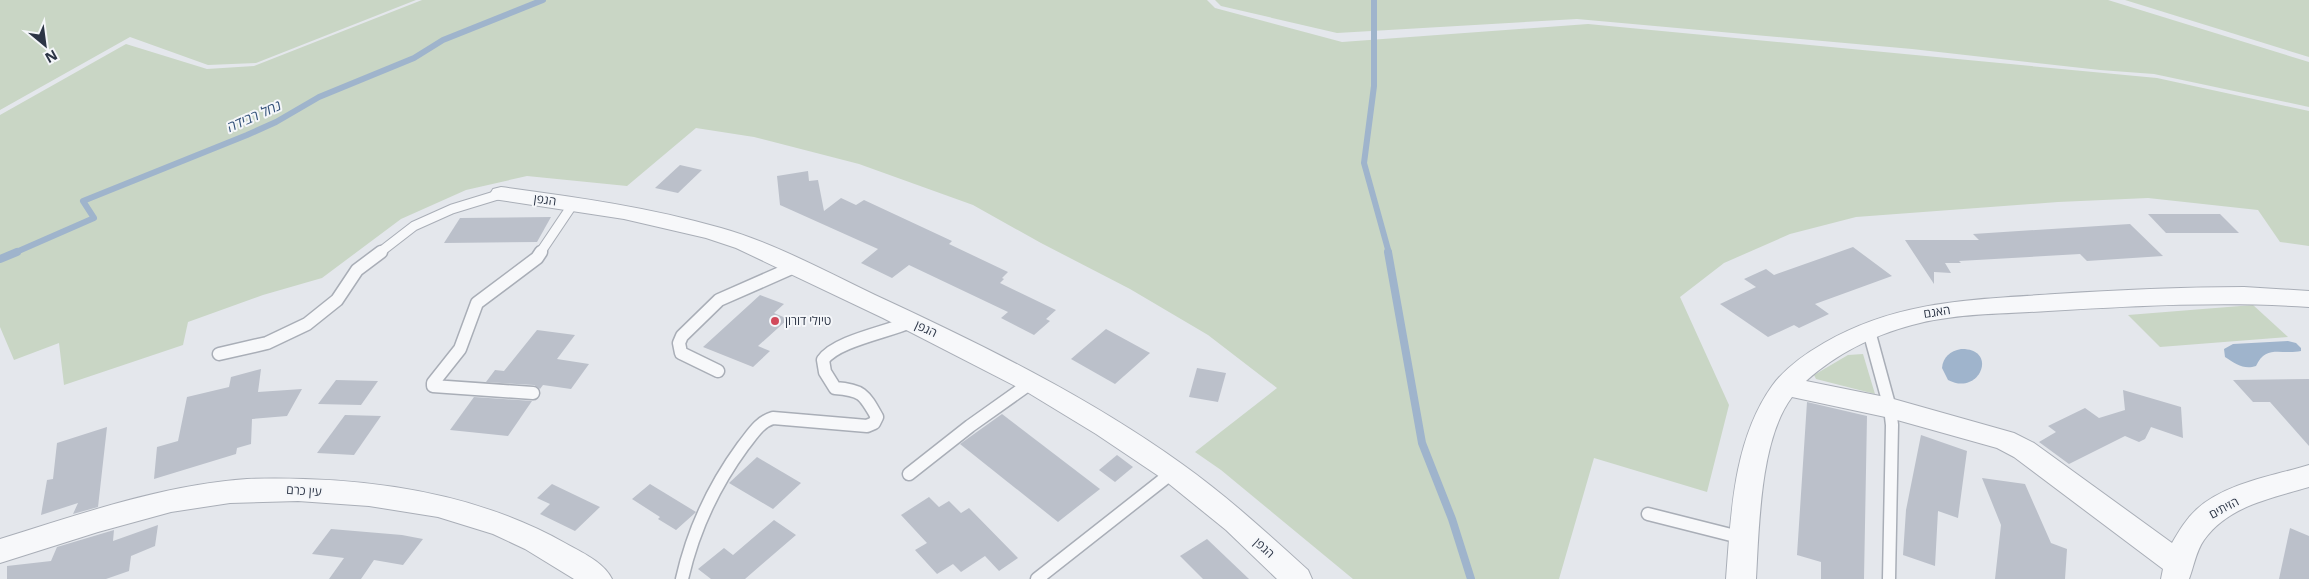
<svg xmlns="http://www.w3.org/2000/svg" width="2309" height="579" font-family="'Open Sans','Noto Sans Hebrew',sans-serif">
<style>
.green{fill:#c9d6c5}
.water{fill:#9fb4cc}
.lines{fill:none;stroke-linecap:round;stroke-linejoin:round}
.stream-far1{stroke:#9fb4cc;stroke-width:6}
.stream{stroke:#9fb4cc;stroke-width:8}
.building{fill:#bbc0ca}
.service-far1-casing{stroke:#a9aeb7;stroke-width:11}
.service-casing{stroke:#a9aeb7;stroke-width:15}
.minor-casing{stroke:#a9aeb7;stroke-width:2}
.service-far1{stroke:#f7f8fa;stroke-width:9}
.service{stroke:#f7f8fa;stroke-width:12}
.minor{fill:#f7f8fa;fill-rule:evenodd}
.poi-dot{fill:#d1495b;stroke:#f4f6f9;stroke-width:2}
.labels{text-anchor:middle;stroke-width:4;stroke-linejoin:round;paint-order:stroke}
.street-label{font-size:12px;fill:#2b3445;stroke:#f4f6f9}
.poi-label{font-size:12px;fill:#2b3445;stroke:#f4f6f9;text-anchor:start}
.water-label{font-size:14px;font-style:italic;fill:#34527a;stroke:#f4f6f9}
</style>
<rect width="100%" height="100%" fill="#e4e7ec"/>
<g class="green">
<polygon points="0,0 416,0 256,63 208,65 130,37 0,110"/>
<polygon points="422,0 1207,0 1215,8 1342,42 1588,24 2157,78 2309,111 2309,246 2280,242 2258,210 2148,198 2058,202 1856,217 1790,234 1724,263 1680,297 1729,405 1707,492 1594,458 1559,579 1353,579 1221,470 1195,452 1277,388 1208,335 1130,289 1041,243 973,205 859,164 754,137 696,128 627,186 527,176 466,190 401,219 322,278 263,295 188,322 183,345 64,385 59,343 14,360 0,327 0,115 126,44 207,69 254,66"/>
<polygon points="1215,0 2108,0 2309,62 2309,107 2154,74 2100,70 1912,49 1577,19 1337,33 1221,6"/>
<polygon points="2125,0 2309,0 2309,57"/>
<polygon points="2253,305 2288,337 2160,347 2128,315"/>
<polygon points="1863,354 1875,394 1816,379 1814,375 1848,355"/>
</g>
<g class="water">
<path d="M2288,341l8,2 5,5v3c-20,4 -35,-7 -45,15 -12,4 -20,-2 -31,-9l-1,-8 9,-5z"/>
<path d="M1961,349c38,-1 19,48 -13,31l-6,-12c1,-11 8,-17 19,-19z"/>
</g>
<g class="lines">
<g class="stream-far1">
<polyline points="1374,0 1374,86 1364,163 1389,253"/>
<polyline points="14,253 94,218 83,201 247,135 276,122 319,97 414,58 443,40 543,0"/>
</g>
<g class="stream">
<polyline points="1388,252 1422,443 1452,519 1471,579"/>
<polyline points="0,259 17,252"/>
</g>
</g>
<g class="building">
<polygon points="680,165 702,170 678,193 655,188"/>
<polygon points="808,171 809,181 818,180 824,211 841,198 856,205 864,200 952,241 949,244 1008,272 1002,278 1004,279 1000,283 1056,310 1046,319 1050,321 1034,335 1001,318 1008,312 909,265 892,278 861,263 878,249 780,205 777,176"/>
<polygon points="2148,214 2220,214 2239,233 2166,233"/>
<polygon points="551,217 537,242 444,243 460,218"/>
<polygon points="2130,224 2163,256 2087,261 2080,254 1959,261 1961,263 1945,263 1951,273 1934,272 1934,284 1905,240 1979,240 1973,234"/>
<polygon points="1853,247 1892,276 1815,304 1829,314 1799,328 1794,325 1768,337 1720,304 1756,287 1744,279 1766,269 1774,275"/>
<polygon points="760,295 784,304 774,313 788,319 758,346 770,351 753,367 703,347"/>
<polygon points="1106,329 1150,353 1115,384 1071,359"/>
<polygon points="537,330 575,335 557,359 589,364 571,389 543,385 540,389 534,385 486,382 495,370 504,371"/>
<polygon points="1197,368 1226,373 1218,402 1189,397"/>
<polygon points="261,369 258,392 302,389 287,416 252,419 251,444 237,448 236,454 154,479 157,447 178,441 187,397 229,387 231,377"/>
<polygon points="2309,379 2309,446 2270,402 2253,402 2233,380"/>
<polygon points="336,380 378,381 361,405 318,404"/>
<polygon points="2123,390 2181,407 2183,438 2151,427 2145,439 2139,442 2125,436 2069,464 2039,442 2056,432 2048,426 2085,408 2099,418 2125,410"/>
<polygon points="474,397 532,401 508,436 450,430"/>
<polygon points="1807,402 1867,416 1864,579 1821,579 1821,562 1797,555"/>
<polygon points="1002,414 1100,489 1058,522 960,444"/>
<polygon points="345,415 381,416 354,455 317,453"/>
<polygon points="107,427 98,507 73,514 78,503 41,515 47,480 53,479 57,443"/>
<polygon points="1921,435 1967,451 1958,518 1938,511 1935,566 1903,555 1906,510"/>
<polygon points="1117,455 1133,467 1115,482 1099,470"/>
<polygon points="757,457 801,483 773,509 729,483"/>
<polygon points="1982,478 2025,484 2051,543 2067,549 2065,579 1995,579 2001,525"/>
<polygon points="552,484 600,507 575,531 540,514 550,504 537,498"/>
<polygon points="650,484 696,512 695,513 676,530 658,519 660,517 632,499"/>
<polygon points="929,497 939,507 949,501 961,513 969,508 1018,558 999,571 985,556 961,572 953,564 937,574 915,550 927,543 901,515"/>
<polygon points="774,520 796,535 745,579 711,579 698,569 724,548 733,555"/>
<polygon points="158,525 155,546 131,556 129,571 106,579 7,579 7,566 51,561 57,547 114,530 113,541"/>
<polygon points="2290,528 2309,536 2309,579 2279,579"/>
<polygon points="331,529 402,535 423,539 403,565 374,560 361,579 329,579 344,558 312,554"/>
<polygon points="1207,539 1249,579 1203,579 1180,556"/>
</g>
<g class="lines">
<g class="service-far1-casing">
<g id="service-far1">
<polyline points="379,253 414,226 452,209 501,194"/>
<polyline points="540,253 573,204"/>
</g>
</g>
<g class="service-casing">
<g id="service">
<polyline points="1869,331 1890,408 1892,425 1889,579"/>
<polyline points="219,354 267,343 307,324 337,300 357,270 381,252"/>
<polyline points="718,371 681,353 679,343 682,336 719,300 794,267"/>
<polyline points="533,393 433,386 433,383 460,349 477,303 537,258 541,252"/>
<polyline points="909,474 970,426 1032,382"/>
<polyline points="1648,514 1743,538"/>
<path d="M682,579c11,-49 31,-92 61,-133 9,-11 16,-24 30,-28l94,8 7,-3 3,-6c-13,-23 -15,-27 -42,-29l-10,-16 -2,-12c13,-19 65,-28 87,-38"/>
<polyline points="1037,579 1173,472"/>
</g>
</g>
<g class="minor-casing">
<g id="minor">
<path d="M501,187c74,10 148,20 220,41 53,15 104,43 154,67 106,49 212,101 307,169 45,32 85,69 126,106l4,9h-35l-51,-49 -63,-51 -67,-45 -69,-42 -144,-74 -147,-70 -30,-10 -82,-19 -131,-20 -3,-5 3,-5z"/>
<path d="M2244,287l65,4v16c-87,-6 -174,-1 -261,4 -45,3 -92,2 -136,14 -38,10 -76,29 -106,56l84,17 124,35 20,10 138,100c7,-12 14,-24 25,-34 29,-26 76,-33 112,-44v22c-37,11 -81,19 -105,53 -8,11 -10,26 -15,39h-28l2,-10 -149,-112 -17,-9 -107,-30 -98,-21c-32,42 -33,130 -36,182h-30c5,-64 7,-138 46,-193 13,-18 33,-32 52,-43 74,-43 148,-43 231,-49 63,-4 126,-7 189,-7z"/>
<path d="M247,479c108,-3 222,10 318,64 16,9 39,19 47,36h-38l-49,-30 -32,-15 -55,-17 -69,-11 -71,-5 -68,2 -59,9 -73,20 -98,31v-24c81,-25 162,-54 247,-60z"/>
</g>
</g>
<use href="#service-far1" class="service-far1"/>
<use href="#service" class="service"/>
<use href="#minor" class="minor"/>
</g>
<circle class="poi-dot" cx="775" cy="321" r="5"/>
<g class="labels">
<g class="street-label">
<text transform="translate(545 200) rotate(8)" y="4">הגפן</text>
<text transform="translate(1937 312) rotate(-9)" y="4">האגם</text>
<text transform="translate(926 329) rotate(25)" y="4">הגפן</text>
<text transform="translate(304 491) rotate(4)" y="4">עין כרם</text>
<text transform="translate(2224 508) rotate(-28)" y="4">הזיתים</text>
<text transform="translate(1264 548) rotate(43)" y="4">הגפן</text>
</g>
<g class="poi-label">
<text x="785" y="325">טיולי דורון</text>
</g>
<g class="water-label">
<text transform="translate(254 116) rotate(-24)" y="5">נחל רבידה</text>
</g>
</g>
<g transform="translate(45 45) rotate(151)" stroke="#f4f6f9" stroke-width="4" paint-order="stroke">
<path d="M0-4L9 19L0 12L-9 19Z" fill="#2b3445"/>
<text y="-8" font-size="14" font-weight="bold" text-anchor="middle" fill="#2b3445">N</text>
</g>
</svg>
